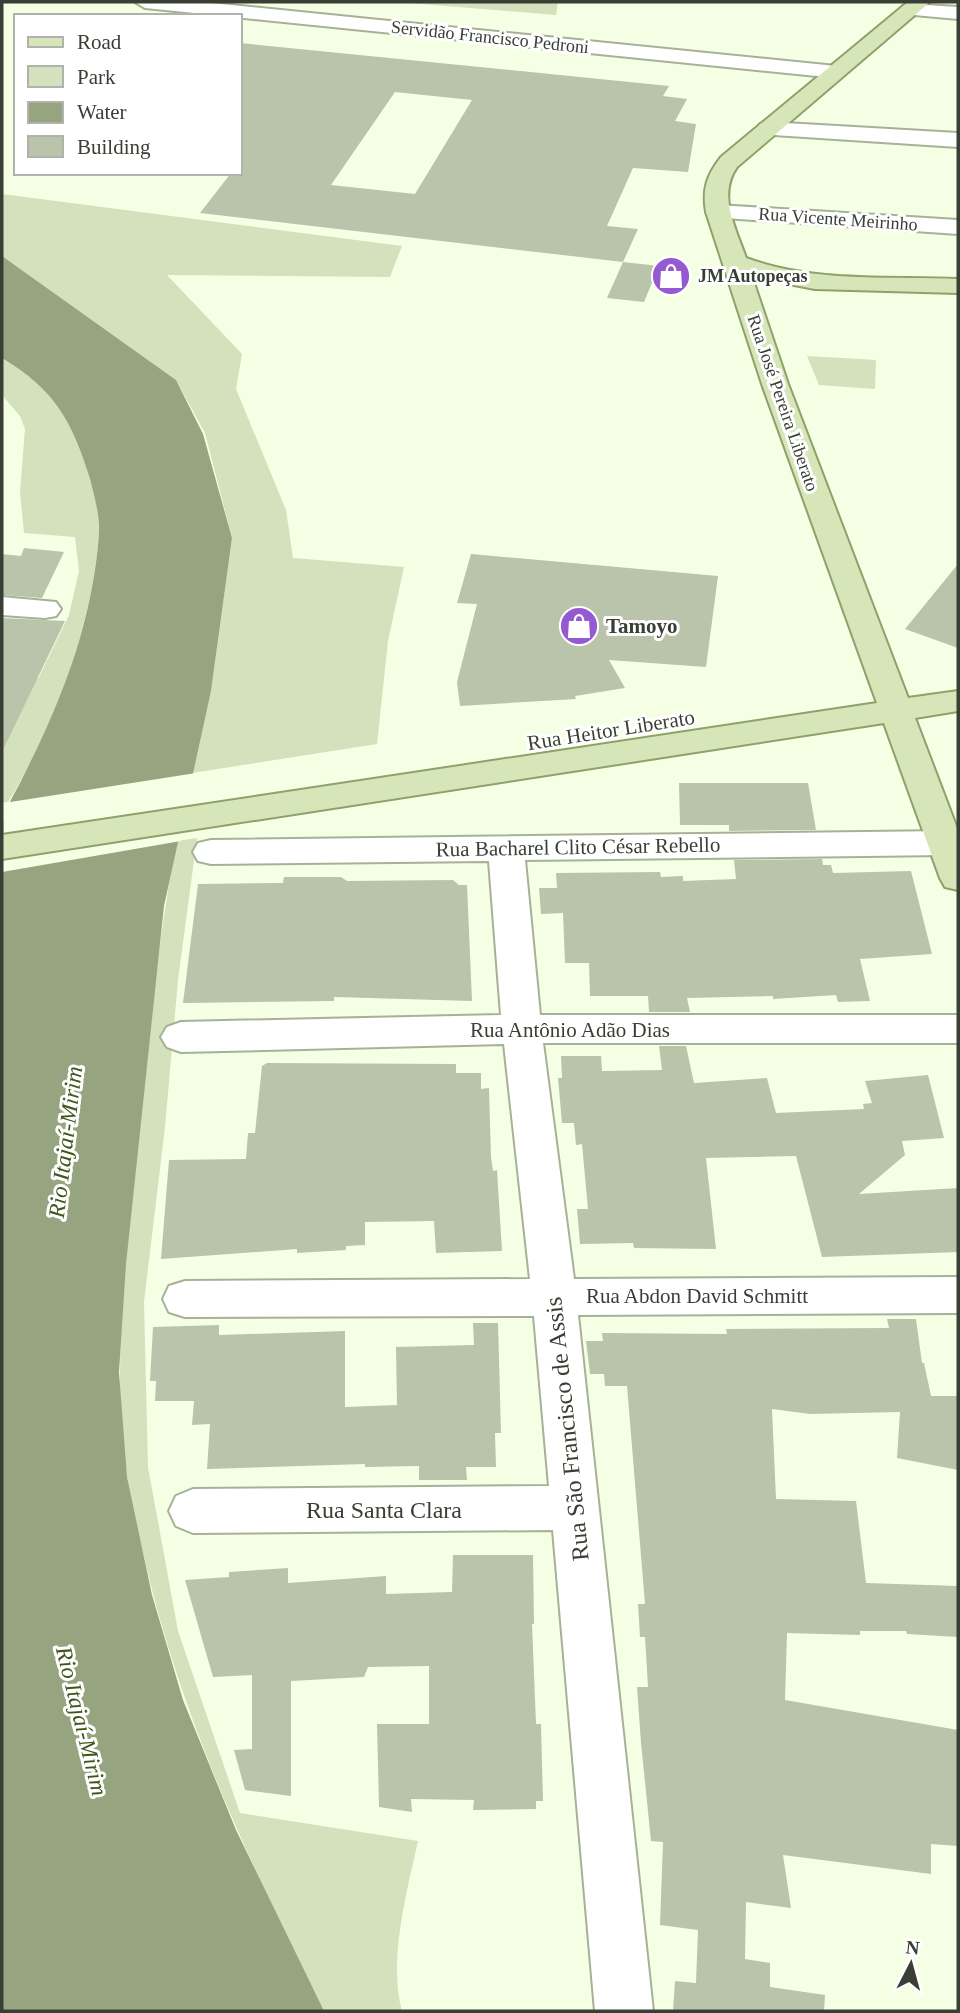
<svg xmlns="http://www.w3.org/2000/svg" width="960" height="2013" font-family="'Times New Roman',serif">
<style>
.green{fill:#d3e1bd}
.water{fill:#96a47f}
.pier{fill:#f5ffe4}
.building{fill:#bac4ab;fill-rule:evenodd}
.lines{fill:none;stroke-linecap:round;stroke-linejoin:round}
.minor-casing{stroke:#a7b198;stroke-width:4}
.major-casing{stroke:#8ea16b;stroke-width:4}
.minor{fill:#fff;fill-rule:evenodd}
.major{fill:#d6e6b8;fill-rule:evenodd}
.labels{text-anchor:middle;stroke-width:6;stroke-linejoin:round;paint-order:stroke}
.far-street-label{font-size:18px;fill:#3a3e34;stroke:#fff}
.far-poi-label{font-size:18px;font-weight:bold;fill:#3a3e34;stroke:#fff;text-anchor:start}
.poi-label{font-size:21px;font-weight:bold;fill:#3a3e34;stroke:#fff;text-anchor:start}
.street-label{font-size:21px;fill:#3a3e34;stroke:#fff}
.water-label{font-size:23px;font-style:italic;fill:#43551b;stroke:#fff}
.near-street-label{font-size:24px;fill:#3a3e34;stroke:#fff}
</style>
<rect width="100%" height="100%" fill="#f5ffe4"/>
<g class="green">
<polygon points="397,2 558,2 556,15"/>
<polygon points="2,194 402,246 390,277 167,275 242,354 236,389 286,510 293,558 404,567 388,641 377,744 192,773 211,691 232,538 205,433 176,380 2,256"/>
<polygon points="807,356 876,360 875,389 819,385"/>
<path d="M2,358c53,32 70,63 88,121 4,16 10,36 9,52 -5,89 -44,196 -91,271l-6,1v-81l37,-45 30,-62 10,-44 -4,-34 -51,-4 -4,-41 5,-63 -5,-13 -18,-21z"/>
<path d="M197,838l-19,142 -13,147 -21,175 4,165 30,164 62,182 178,28c-11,50 -30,120 -16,170h-78c-75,-149 -146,-299 -182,-463 -5,-23 -12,-47 -15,-71 -17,-117 1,-236 13,-352 11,-95 18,-190 37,-284z"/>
</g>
<path class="water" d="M2,256l174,124 27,54 29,104 -21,153 -47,215 -38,358 -7,108 8,105 25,118 31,105 53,130 88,181h-322v-1182c5,-27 11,-31 22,-54 14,-28 28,-58 39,-87 19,-48 33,-105 36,-156 1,-16 -5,-37 -9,-53 -18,-58 -35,-89 -88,-121z"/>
<polygon class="pier" points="196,773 181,841 2,872 4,803"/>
<g class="building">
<path d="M240,43l429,43 -6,10 24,3 -12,22 21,3 -8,48 -55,-4 -26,58 31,3 -15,33 -423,-49 31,-40h9zM395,92l77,8 -57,94 -84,-9z"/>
<polygon points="623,262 659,266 644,302 607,298"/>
<polygon points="24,548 64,552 42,598 2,595 2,554 21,556"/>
<polygon points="471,554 718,576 706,667 609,660 625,688 575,696 576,699 460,706 457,682 477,604 457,603"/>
<polygon points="958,564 958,648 905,629"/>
<polygon points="2,618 65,621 2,752"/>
<polygon points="679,783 808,783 816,830 729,831 729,825 680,825"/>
<polygon points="822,859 823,865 831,865 833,873 911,871 932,954 860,959 870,1001 838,1002 836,995 773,999 773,996 687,998 690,1012 649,1012 648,996 590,996 589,963 565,963 563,913 541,914 539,888 557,888 556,873 660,872 661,877 683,876 683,881 736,879 734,860"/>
<polygon points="284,877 341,877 347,881 453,880 459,885 467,885 472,1001 334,997 334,1001 183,1003 198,884 283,883"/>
<polygon points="659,1046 686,1046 694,1083 767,1078 776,1113 864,1109 863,1104 872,1103 865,1081 928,1075 944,1138 902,1141 905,1155 859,1194 958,1188 958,1252 822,1257 796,1156 706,1158 716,1249 634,1248 633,1243 580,1244 577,1209 588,1209 582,1144 576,1145 574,1123 562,1123 558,1078 562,1078 561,1056 601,1056 602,1071 662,1070"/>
<polygon points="267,1063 456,1064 456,1073 481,1073 481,1089 489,1088 491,1157 493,1171 497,1170 502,1251 436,1253 434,1221 365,1222 365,1245 346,1246 346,1250 297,1253 297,1249 161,1259 169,1160 246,1159 248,1133 255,1133 262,1066"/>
<polygon points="887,1319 916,1319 922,1363 924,1363 931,1396 958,1396 958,1470 897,1458 900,1412 810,1414 772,1409 776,1499 856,1501 866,1583 958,1586 958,1637 907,1634 906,1631 860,1631 860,1635 787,1633 785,1700 958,1730 958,1846 931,1844 931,1874 783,1855 791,1908 746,1902 745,1959 770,1963 770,1987 825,1995 824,2011 673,2011 675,1981 696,1983 698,1930 660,1925 663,1842 651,1841 641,1743 637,1687 648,1687 645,1637 640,1637 638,1604 645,1604 627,1386 605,1386 604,1374 590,1374 586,1341 603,1341 602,1333 727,1334 726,1329 889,1328"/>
<polygon points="473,1323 498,1323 501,1433 495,1433 496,1467 466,1467 467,1480 419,1480 419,1466 365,1467 365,1464 207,1469 210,1424 192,1425 194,1401 155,1401 156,1381 150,1381 153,1327 219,1325 219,1335 345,1331 345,1407 397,1405 396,1347 474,1345"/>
<polygon points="453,1555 533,1555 534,1624 532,1624 536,1724 541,1724 543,1801 536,1801 536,1809 473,1810 474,1800 411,1799 412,1812 379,1807 377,1724 429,1724 429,1666 368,1667 364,1677 291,1681 291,1796 245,1790 234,1750 252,1749 252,1675 213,1677 185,1580 229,1577 229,1572 288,1568 288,1583 386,1576 386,1594 452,1592"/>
</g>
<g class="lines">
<g class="minor-casing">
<g id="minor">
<polygon points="135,2 201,2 836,66 846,72 836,78 145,8"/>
<polygon points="910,4 958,7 958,19 903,14 900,10 903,6"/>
<polygon points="768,122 958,133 958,147 760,134 757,129 760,124"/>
<polygon points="718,205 958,220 958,234 710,217 706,212 710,207"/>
<polygon points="2,597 56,602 61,609 56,616 45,618 2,615"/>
<polygon points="946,831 958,834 958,852 946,855 525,860 540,1015 958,1015 958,1043 543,1043 574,1279 958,1277 958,1313 578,1315 653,2011 595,2011 553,1530 193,1533 176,1526 169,1511 176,1496 193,1489 549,1486 534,1316 185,1317 169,1312 163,1299 169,1286 185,1281 530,1279 504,1044 181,1052 167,1047 161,1037 167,1027 181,1022 501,1015 489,861 211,864 198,861 193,852 198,843 211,840"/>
</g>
</g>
<g class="major-casing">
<path id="major" d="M908,2h22l-193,165c-20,28 -1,62 9,91 68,25 141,18 212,21v14l-143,-4 -63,-12 36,107 120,314 50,-7v20l-43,7 43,113v59l-13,-3 -5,-9 -56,-155 -882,136v-24l875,-132 -115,-319 -56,-172c-4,-23 1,-37 15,-55z"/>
</g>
<use href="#minor" class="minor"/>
<use href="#major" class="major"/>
</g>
<defs>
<g id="shop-disc" transform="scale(2.0125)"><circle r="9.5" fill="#9559d1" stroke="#fff"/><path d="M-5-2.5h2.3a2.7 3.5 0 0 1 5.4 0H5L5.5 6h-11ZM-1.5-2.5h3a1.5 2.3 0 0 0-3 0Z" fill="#fff"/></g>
</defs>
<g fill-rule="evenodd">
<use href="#shop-disc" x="671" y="276"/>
<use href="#shop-disc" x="579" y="626"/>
</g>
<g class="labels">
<g class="far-street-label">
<text transform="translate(490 37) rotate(6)" y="6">Servidão Francisco Pedroni</text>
<text transform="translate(838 219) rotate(4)" y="6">Rua Vicente Meirinho</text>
<text transform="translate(783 403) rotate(71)" y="6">Rua José Pereira Liberato</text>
</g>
<g class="far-poi-label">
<text x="698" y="282">JM Autopeças</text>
</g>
<g class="poi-label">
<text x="606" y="633">Tamoyo</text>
</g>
<g class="street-label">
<text transform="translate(611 730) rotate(-9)" y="7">Rua Heitor Liberato</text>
<text transform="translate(578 847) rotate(-1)" y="7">Rua Bacharel Clito César Rebello</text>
<text x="570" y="1037">Rua Antônio Adão Dias</text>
<text x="697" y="1303">Rua Abdon David Schmitt</text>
</g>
<g class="water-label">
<text transform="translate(65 1142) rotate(-83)" y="8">Rio Itajaí-Mirim</text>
<text transform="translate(82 1721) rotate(76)" y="8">Rio Itajaí-Mirim</text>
</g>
<g class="near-street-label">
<text transform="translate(567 1429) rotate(-96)" y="8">Rua São Francisco de Assis</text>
<text x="384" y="1518">Rua Santa Clara</text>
</g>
</g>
<rect width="960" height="2013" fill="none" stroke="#3a3e34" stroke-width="7"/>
<rect x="14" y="14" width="228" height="161" fill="#ffffff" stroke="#b0b2ae" stroke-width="2"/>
<rect x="28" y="37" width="35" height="10" fill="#d6e6b8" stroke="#b0b2ae" stroke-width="2"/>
<text x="77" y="49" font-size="21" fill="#3a3e34">Road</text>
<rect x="28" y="66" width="35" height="21" fill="#d3e1bd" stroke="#b0b2ae" stroke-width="2"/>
<text x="77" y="84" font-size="21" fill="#3a3e34">Park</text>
<rect x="28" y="102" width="35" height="21" fill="#96a47f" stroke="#b0b2ae" stroke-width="2"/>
<text x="77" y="119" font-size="21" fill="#3a3e34">Water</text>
<rect x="28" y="136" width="35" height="21" fill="#bac4ab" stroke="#b0b2ae" stroke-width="2"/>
<text x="77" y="154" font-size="21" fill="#3a3e34">Building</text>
<g transform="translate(911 1964) rotate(6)" stroke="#ffffff" stroke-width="5" paint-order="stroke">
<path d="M0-5L12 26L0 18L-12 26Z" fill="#3a3e34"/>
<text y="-10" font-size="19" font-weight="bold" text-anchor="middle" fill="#3a3e34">N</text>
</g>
</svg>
